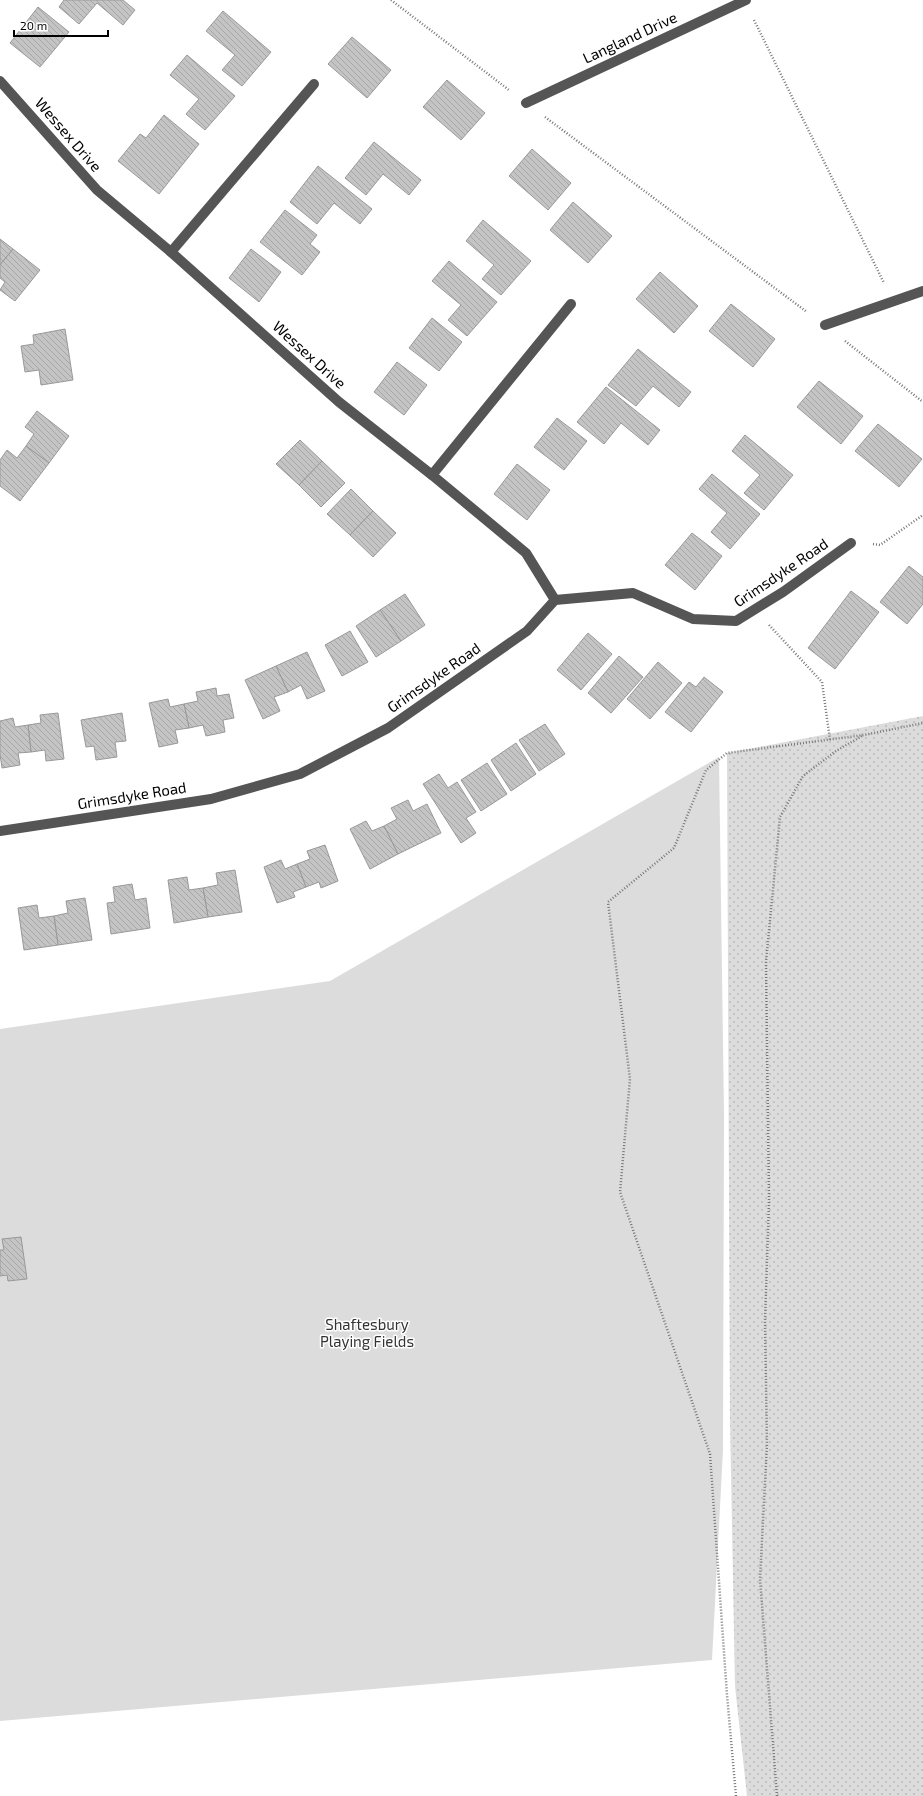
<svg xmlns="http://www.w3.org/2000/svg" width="923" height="1796" font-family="'Exo 2',sans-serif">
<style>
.grass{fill:url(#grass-dots)}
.green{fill:#dcdcdc}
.building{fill:url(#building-back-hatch);stroke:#999}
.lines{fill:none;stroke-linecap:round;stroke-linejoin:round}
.path{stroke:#777;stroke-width:2.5;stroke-dasharray:1 2;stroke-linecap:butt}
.minor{stroke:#555;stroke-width:10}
.labels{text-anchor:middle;stroke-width:3;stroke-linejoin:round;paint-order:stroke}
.street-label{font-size:15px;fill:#000;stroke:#fff}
.park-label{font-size:15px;fill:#333;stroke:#fff}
</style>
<defs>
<pattern id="grass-dots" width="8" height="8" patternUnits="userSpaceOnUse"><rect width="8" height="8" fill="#dcdcdc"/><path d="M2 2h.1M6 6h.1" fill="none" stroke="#bbb" stroke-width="1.8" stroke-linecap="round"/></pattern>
<pattern id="building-back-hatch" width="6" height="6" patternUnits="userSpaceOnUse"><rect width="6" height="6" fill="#c4c4c4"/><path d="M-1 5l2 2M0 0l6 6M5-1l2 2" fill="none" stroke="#a7a7a7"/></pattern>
</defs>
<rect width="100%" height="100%" fill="#fff"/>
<polygon class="grass" points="923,716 923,1796 747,1796 735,1686 730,1418 727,753"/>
<polygon class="green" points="719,757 724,1116 723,1450 712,1660 0,1721 0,1029 330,981"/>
<g class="building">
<polygon points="64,0 123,0 135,10 123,25 97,3 79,24 59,7"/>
<polygon points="38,7 69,32 40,67 10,43"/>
<polygon points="223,11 271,52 242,86 222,70 235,55 206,31"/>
<polygon points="352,37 391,70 367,98 328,64"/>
<polygon points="187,55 235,96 205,130 186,114 199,99 170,75"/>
<polygon points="447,80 485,113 461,140 423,107"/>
<polygon points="164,115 199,144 159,194 118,161 140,134 146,138"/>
<polygon points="374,142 421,180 409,195 383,174 366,195 345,178"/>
<polygon points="532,149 571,183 548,210 509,176"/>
<polygon points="318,166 372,209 360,224 334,203 317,224 290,202"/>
<polygon points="573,202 612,236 588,263 550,230"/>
<polygon points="285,210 317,235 310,244 320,252 302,275 260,242"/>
<polygon points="483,220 531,261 501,295 482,279 494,265 466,241"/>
<polygon points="0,239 13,249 0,265"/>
<polygon points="13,249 40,270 15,301 0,290 5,282 0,278 0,265"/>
<polygon points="251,249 281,272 259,302 229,278"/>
<polygon points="449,261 497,302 467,336 448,320 461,305 432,281"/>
<polygon points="660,272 698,306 674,333 636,299"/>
<polygon points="731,304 775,339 753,367 709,331"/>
<polygon points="432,318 462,342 439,371 409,348"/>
<polygon points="65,329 73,380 41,385 39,370 25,372 21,346 34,344 33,335"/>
<polygon points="638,349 691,392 679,407 653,386 636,406 608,385"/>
<polygon points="397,362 427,385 404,415 374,392"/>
<polygon points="819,381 863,416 841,444 797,407"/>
<polygon points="606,387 660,430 648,445 621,423 604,444 577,422"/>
<polygon points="37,411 69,436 49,463 26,446 34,434 25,427"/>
<polygon points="557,418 587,441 564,470 534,447"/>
<polygon points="878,424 922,459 899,487 855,451"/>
<polygon points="745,435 793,475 764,510 744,493 760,475 732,451"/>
<polygon points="300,440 322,461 299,485 276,464"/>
<polygon points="26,446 49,463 20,501 0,486 0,460 7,450 17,458"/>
<polygon points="322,461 345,483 321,507 299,485"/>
<polygon points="517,464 550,490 527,520 494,494"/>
<polygon points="712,474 760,514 730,549 711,532 727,513 699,489"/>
<polygon points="351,489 373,511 350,535 327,514"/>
<polygon points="373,511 396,533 373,557 350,535"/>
<polygon points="692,533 722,556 695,590 665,565"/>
<polygon points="909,566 923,577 923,604 907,624 880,602"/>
<polygon points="851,591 879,612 835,669 808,648"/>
<polygon points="405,594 425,625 401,641 380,610"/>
<polygon points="380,610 401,641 376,657 356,626"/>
<polygon points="350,631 368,662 342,676 325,645"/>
<polygon points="588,633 612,654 581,690 557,670"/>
<polygon points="307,652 325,691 307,699 301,685 288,692 276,666"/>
<polygon points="619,656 643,677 611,713 588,693"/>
<polygon points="658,662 682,683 650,719 627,699"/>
<polygon points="276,666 288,692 274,697 280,711 263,719 245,680"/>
<polygon points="704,677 723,692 691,732 665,712 689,682 696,687"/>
<polygon points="216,688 217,696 229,694 234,718 223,720 225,732 206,736 203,725 189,728 184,704 198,701 196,692"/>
<polygon points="168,699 170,707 184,704 189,728 175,730 178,743 159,747 149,703"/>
<polygon points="58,713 64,759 46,761 45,750 31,752 28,725 41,723 40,715"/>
<polygon points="122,713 126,741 115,742 117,757 96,760 94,746 86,747 81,720"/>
<polygon points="13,718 15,727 28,725 31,752 18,753 20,765 2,768 0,754 0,721"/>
<polygon points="545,724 565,754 539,771 519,740"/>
<polygon points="516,743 536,774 511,791 491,760"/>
<polygon points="487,763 507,794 481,811 461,780"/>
<polygon points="439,774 448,788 457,782 476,812 466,818 476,833 461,843 423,784"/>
<polygon points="408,800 413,811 427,804 441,833 398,854 384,826 397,819 391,808"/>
<polygon points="366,821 372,831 384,826 398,854 370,869 350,829"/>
<polygon points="325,845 338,881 321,888 319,882 306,887 297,864 310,859 307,851"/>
<polygon points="281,860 285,869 297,864 306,887 293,892 295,897 277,903 264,867"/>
<polygon points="235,870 242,912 208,917 203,888 218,885 216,873"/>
<polygon points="187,877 189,890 203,888 208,917 174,923 168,880"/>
<polygon points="132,884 135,900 146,898 150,928 111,934 107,903 115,902 113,887"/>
<polygon points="85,898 92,940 58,945 54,916 68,913 66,901"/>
<polygon points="37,905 39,918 54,916 58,945 24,950 18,908"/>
<polygon points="21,1237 27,1279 8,1281 7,1275 0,1276 0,1250 4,1250 2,1239"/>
</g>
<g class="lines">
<g class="path">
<polyline points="391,0 509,90"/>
<polyline points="754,20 884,283"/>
<polyline points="545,117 807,312"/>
<polyline points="845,341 923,402"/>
<polyline points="873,544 880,545 923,515"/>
<polyline points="769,625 822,682 830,740"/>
<polyline points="736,1796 727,1695 710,1454 620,1192 630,1079 608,902 674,848 706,770 727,753 864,735 923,723"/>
<polyline points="777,1796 760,1579 767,1444 765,1321 769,1200 766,962 780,817 803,776 836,751 862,736"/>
</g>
<g class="minor">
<polyline points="0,81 97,190 171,252 339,402 432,475 526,553 555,600"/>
<polyline points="526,103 746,0"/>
<polyline points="171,252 314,84"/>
<polyline points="825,325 923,291"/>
<polyline points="432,475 571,304"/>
<polyline points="0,831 211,799 300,774 388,728 527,631 555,600 633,593 693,619 736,621 783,592 851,543"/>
</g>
</g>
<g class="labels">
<g class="street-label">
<text transform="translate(630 38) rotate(-25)" y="5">Langland Drive</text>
<text transform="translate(68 135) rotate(49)" y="5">Wessex Drive</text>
<text transform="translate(309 355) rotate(42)" y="5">Wessex Drive</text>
<text transform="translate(781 573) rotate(-34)" y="5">Grimsdyke Road</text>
<text transform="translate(434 678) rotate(-35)" y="5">Grimsdyke Road</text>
<text transform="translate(132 796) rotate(-9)" y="5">Grimsdyke Road</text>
</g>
<g class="park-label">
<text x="367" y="1330">Shaftesbury<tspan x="367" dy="17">Playing Fields</tspan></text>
</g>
</g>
<path d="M14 30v6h94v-6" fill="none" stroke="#000000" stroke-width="2"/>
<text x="20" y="30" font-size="12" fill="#000000" stroke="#ffffff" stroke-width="3" paint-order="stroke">20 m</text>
</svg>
